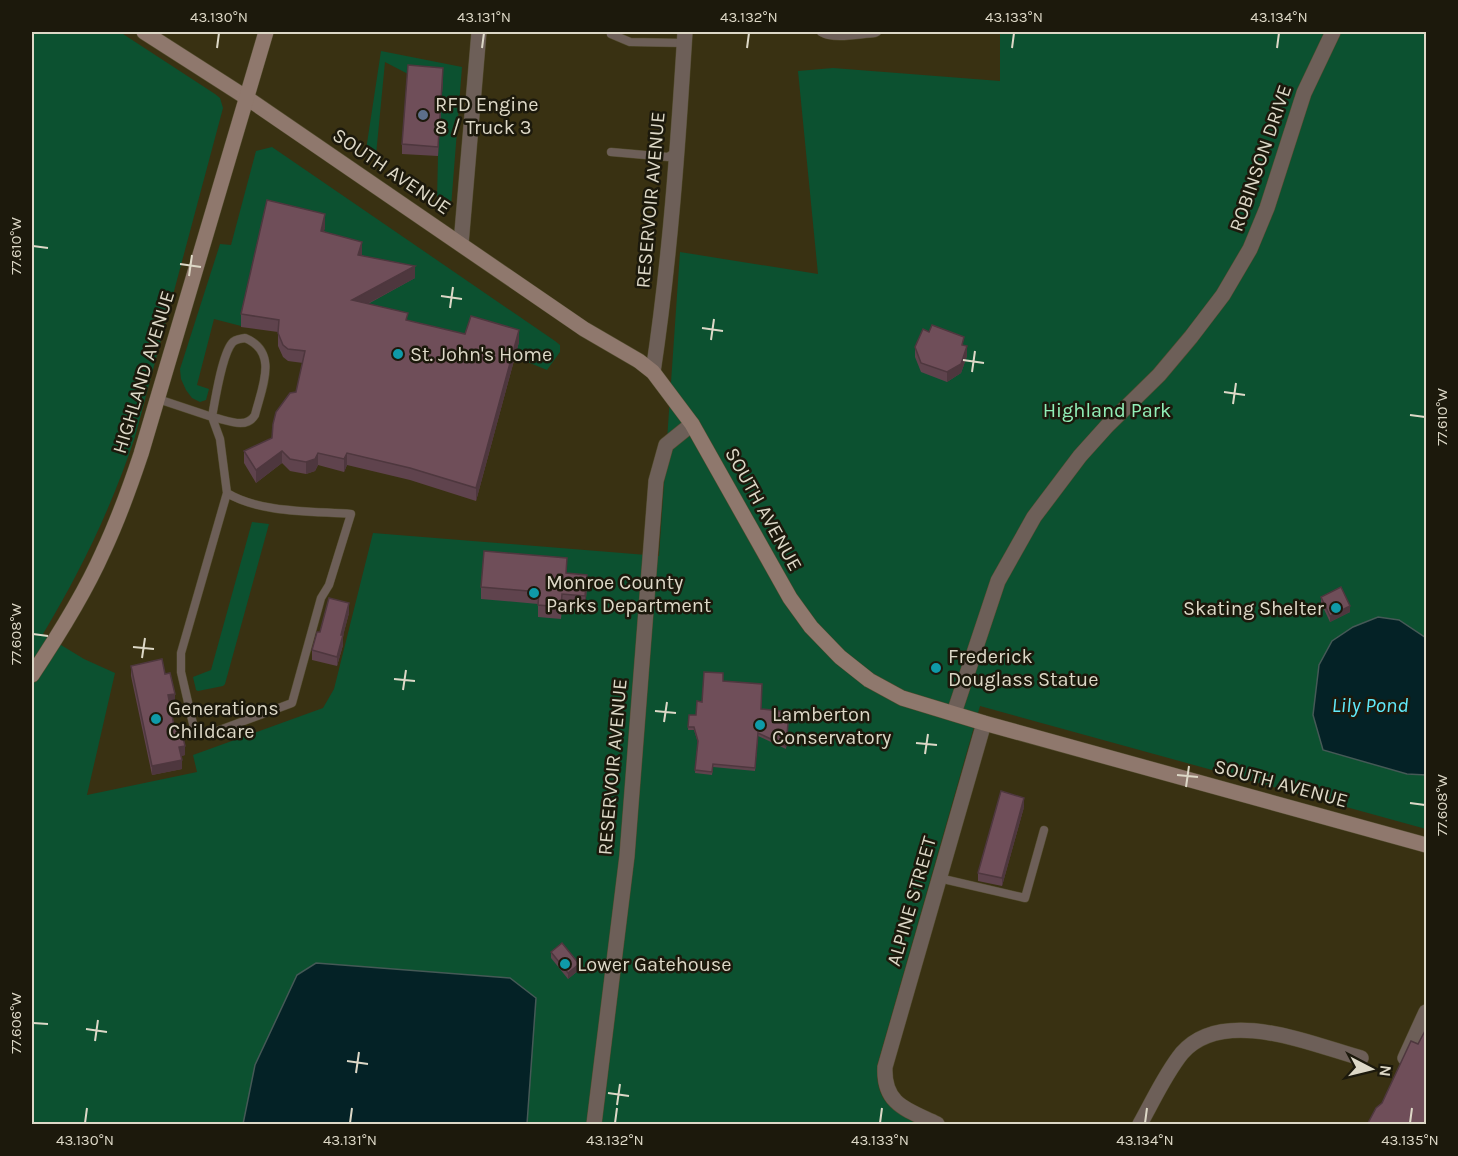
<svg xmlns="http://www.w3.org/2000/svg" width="1458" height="1156" font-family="Karla,sans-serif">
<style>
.green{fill:#0c5130}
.water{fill:#042226;stroke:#455956;stroke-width:1.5}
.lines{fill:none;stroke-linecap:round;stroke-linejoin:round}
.lane-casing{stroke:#534c2f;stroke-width:9}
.street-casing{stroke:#534c2f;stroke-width:16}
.secondary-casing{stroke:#534c2f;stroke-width:16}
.lane{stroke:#6d5f58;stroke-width:8}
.street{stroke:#6d5f58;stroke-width:15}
.secondary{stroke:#8f786d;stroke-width:15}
.wall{fill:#5f434d}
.shaded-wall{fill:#4e373e}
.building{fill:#6f4e59;stroke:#4e373e;stroke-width:1.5}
.ticks{fill:none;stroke:#ddd8c7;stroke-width:2}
.service-dot{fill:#5c6f8a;stroke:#1c190c;stroke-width:2}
.culture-dot{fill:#0f9aa8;stroke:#1c190c;stroke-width:2}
.labels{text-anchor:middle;stroke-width:5;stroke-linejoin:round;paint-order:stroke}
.poi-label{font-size:20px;fill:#ddd8c7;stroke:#1c190c;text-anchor:start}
.street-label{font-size:20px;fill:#ddd8c7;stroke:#1c190c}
.park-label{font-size:20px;fill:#92f0b8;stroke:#1c190c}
.water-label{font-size:21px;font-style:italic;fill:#61eafa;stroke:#1c190c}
.neatline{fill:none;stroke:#ddd8c7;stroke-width:2}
.ticks-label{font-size:15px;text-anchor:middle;fill:#ddd8c7}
</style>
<rect width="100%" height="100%" fill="#393112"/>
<g class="green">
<path d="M32,32h88l95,62 5,4 3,10 -88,329c-23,69 -54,134 -92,197l41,25 31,14 -28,122 110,-23 -4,-17 130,-47 11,-19 39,-156 286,23 21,-304 138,22 -20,-203 35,-3 167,13v-49h426v797l-446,-123 -103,360c-1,36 13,43 43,58h-888z"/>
<polygon points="381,51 462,67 451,207 437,200 438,156 408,74 385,62 376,155 381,160 366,150"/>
<polygon points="272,147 555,341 560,345 560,352 547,370 515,357 465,346 347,311 375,300 414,278 358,267 362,255 321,243 325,227 267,213 241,326 214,319 197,385 209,389 206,400 200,402 192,398 186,390 181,379 180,369 220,244 231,245 256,151"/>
<polygon points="252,522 269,524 225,684 223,686 198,691 196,690 193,677 211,670"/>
</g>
<g class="water">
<polygon points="1378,617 1399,620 1426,638 1426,775 1407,774 1323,750 1313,715 1319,665 1332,641 1353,627"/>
<polygon points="316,963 510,978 536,998 527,1124 243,1124 255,1065 297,975"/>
</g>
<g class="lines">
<g class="lane-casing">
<g id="lane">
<path d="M821,32c13,8 38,2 54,1l2,-1"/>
<polyline points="611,34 630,42 684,43"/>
<polyline points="611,152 668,157 677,151"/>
<path d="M245,338c34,14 17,49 10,77 -9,15 -28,5 -43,2 3,-17 10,-62 20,-74 3,-4 8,-4 13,-5z"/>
<path d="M158,399l54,18 8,22 7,54c33,20 85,18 124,21l-22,71 -8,13 -29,105 -83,31h-8l-7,-6 -13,-56v-19l46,-160"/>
<polyline points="939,878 1025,898 1044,830"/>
</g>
</g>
<g class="street-casing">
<g id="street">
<polyline points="461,244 479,32"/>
<path d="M653,372c17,-112 25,-227 32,-340"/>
<polyline points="954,713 998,581 1034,517 1080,456 1107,426 1159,375 1191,337 1223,295 1250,249 1267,208 1304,93 1333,32"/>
<polyline points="1405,1058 1426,1012"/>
<polyline points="594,1124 627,856 656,481 666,445 692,424"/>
<path d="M937,1124c-29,-14 -54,-19 -52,-57l99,-344"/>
<path d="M1140,1124c13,-23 25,-50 42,-71 41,-47 129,-9 179,5"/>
</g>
</g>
<g class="secondary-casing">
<g id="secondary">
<polyline points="144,32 247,98 584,329 639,361 653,372 692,424 790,598 811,627 840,657 869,680 902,698 984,723 1426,845"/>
<path d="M32,675c26,-39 52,-80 71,-123 15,-32 27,-65 38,-98l125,-422"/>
</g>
</g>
<use href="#lane" class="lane"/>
<use href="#street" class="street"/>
<use href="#secondary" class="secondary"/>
</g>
<g class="wall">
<polygon points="443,77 438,156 402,154 402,144"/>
<polygon points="325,227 324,231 362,255 415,278 368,304 408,321 465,334 519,342 476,501 410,480 347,465 344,472 318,465 315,471 306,474 290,471 282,463 256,483 244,463 244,451 272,438 296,392 303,363 288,361 283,357 278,346 278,332 241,327 241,314"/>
<polygon points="964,345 967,356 961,373 947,382 921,372 915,357 915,347"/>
<polygon points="567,573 587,587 585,609 562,607 561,619 538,617 538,604 481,599 481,587"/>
<polygon points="1321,597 1350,612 1330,622 1321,603"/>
<polygon points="349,613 343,635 343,645 337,666 312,660 312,650"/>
<polygon points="131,666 165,674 175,703 170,704 174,726 185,755 181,756 182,769 152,775 131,676"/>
<polygon points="723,681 761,709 789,712 786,749 758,736 755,771 713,767 712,775 695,773 698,743 694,730 688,730 689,715 696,715 702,702"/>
<polygon points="1024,807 1002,886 978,881 978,873"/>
<polygon points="551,952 579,970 568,979 551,958"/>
</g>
<g class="shaded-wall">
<polygon points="443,68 443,77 438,156 438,147"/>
<polygon points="325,214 325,227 321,243 321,231"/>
<polygon points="362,242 362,255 358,267 358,255"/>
<polygon points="415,266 415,278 352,312 352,300"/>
<polygon points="519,330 519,342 476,501 476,488"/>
<polygon points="967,346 967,356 961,373 947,382 947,372"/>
<polygon points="282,451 282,463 256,483 256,470"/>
<polygon points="318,453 318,465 315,471 306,474 306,462"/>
<polygon points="347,453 347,465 344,472 344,459"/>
<polygon points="587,575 587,587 585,609 585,596"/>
<polygon points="349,603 349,613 341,644 341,635"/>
<polygon points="1350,606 1350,612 1330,622 1330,616"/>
<polygon points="343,635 343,645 337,666 337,657"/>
<polygon points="175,694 175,703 168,705 168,695"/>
<polygon points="185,746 185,755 179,757 179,747"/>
<polygon points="182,760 182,769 152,775 152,766"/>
<polygon points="1024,798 1024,807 1002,886 1002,878"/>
<polygon points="579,964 579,970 568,979 568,973"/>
</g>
<g class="building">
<polygon points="408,65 443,68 438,147 402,144"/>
<polygon points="267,200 325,214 321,231 362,242 358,255 415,266 352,300 408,313 406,320 465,334 471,316 519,330 476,488 410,468 347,453 344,459 318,453 315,459 306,462 290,459 282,451 256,470 244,451 272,438 273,424 276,412 290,393 296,392 305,351 288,349 283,345 278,333 279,320 241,314"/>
<polygon points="932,325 964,337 962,345 967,346 961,364 947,372 921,363 915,347 923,329 929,332"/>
<polygon points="484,551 567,558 566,573 587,575 585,596 562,594 561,607 538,605 539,592 481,587"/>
<polygon points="1341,587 1350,606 1330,616 1321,597"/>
<polygon points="329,598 349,603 341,635 343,635 337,657 312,650 317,632 320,632"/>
<polygon points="162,659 165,674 170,673 175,694 168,695 174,726 180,725 185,746 179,747 182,760 152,766 131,666"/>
<polygon points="704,672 723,673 723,681 762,684 761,709 789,712 786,746 758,733 755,768 713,764 712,772 695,770 698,741 694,727 688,727 689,715 696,715 697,701 702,702"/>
<polygon points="1001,791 1024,798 1002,878 978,873"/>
<polygon points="562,943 579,964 568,973 551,952"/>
<polygon points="1426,1029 1426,1125 1367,1125 1376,1108 1382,1103 1411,1041 1418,1044"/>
</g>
<path class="ticks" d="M217,48l2,-15M482,48l2,-15M747,48l2,-15M1012,48l2,-15M1277,48l2,-15M33,246l15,2M180,264l21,3M189,276l3,-21M441,296l21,3M450,308l3,-21M702,328l21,3M711,340l3,-21M963,360l21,3M972,372l3,-21M1224,392l21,3M1233,404l3,-21M1410,415l15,2M33,634l15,2M133,647l21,2M142,658l3,-20M394,679l21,2M403,690l3,-20M655,711l21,2M664,722l3,-20M916,743l21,2M925,754l3,-20M1177,775l21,2M1186,787l3,-21M1410,803l15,2M33,1023l15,1M86,1029l21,3M95,1041l3,-21M347,1061l21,3M356,1073l3,-21M608,1093l21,3M617,1105l3,-21M85,1123l2,-15M350,1123l2,-15M615,1123l2,-15M880,1123l2,-15M1145,1123l2,-15M1410,1123l2,-15"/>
<circle class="service-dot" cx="423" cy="115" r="6"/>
<g class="culture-dot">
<circle cx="398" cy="354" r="6"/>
<circle cx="534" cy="593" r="6"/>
<circle cx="1336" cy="608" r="6"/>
<circle cx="936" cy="668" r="6"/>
<circle cx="156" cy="719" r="6"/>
<circle cx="760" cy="725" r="6"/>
<circle cx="565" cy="964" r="6"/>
</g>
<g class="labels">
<g class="poi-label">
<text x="435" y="111">RFD Engine<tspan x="435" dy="23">8 / Truck 3</tspan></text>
<text x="410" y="361">St. John's Home</text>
<text x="546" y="589">Monroe County<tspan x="546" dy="23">Parks Department</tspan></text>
<text x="1324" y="615" text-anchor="end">Skating Shelter</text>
<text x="948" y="663">Frederick<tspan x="948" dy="23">Douglass Statue</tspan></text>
<text x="168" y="715">Generations<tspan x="168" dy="23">Childcare</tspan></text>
<text x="772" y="721">Lamberton<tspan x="772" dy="23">Conservatory</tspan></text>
<text x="577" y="971">Lower Gatehouse</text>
</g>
<g class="street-label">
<text transform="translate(1260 158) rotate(-71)" y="7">ROBINSON DRIVE</text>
<text transform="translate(392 171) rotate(34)" y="7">SOUTH AVENUE</text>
<text transform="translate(650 200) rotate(-85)" y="7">RESERVOIR AVENUE</text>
<text transform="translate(143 372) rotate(-73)" y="7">HIGHLAND AVENUE</text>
<text transform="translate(764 509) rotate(61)" y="7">SOUTH AVENUE</text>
<text transform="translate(612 767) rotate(-85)" y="7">RESERVOIR AVENUE</text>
<text transform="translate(1281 783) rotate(15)" y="7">SOUTH AVENUE</text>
<text transform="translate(911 901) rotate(-74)" y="7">ALPINE STREET</text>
</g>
<g class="park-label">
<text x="1107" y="417">Highland Park</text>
</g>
<g class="water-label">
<text x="1370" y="712">Lily Pond</text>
</g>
</g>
<rect width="1458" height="1156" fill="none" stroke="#1c190c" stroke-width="66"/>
<g transform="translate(1371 1069) rotate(97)" stroke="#1c190c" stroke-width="4.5" paint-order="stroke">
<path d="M0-4.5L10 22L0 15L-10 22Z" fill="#ddd8c7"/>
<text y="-9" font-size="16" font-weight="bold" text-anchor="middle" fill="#ddd8c7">N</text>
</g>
<rect x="33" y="33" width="1392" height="1090" class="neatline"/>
<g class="ticks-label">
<text x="219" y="22">43.130°N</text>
<text x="484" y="22">43.131°N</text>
<text x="749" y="22">43.132°N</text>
<text x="1014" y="22">43.133°N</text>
<text x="1279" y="22">43.134°N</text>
<text transform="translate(16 246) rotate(-90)" y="5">77.610°W</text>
<text transform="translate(1442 417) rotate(-90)" y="5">77.610°W</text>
<text transform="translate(16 634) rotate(-90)" y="5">77.608°W</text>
<text transform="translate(1442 805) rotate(-90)" y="5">77.608°W</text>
<text transform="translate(16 1023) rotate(-90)" y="5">77.606°W</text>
<text x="85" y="1145">43.130°N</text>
<text x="350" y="1145">43.131°N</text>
<text x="615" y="1145">43.132°N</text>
<text x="880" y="1145">43.133°N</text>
<text x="1145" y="1145">43.134°N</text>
<text x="1410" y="1145">43.135°N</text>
</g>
</svg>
